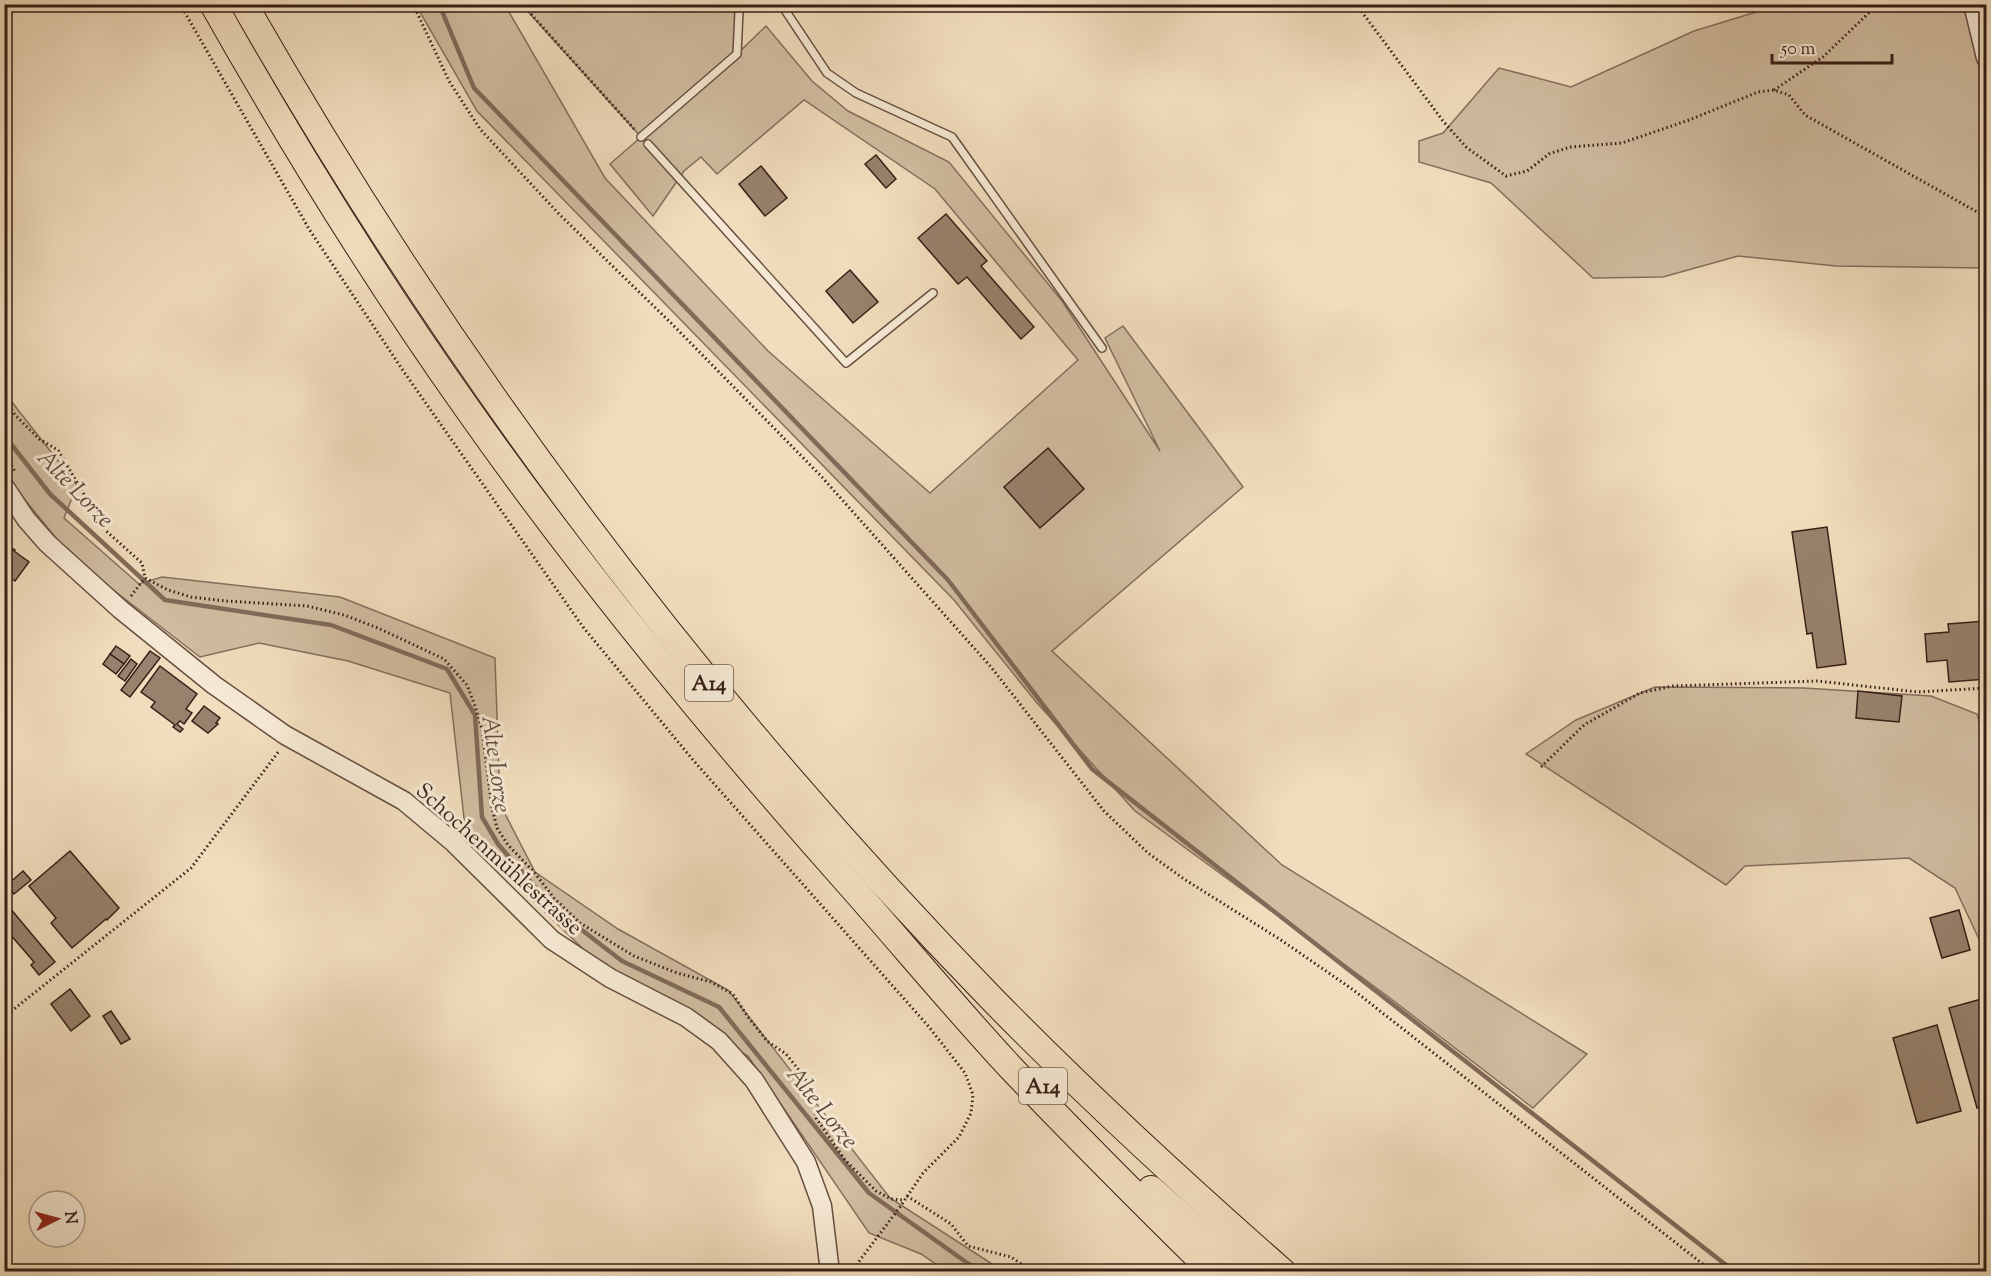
<svg xmlns="http://www.w3.org/2000/svg" width="1991" height="1276" font-family="'Sorts Mill Goudy',serif">
<style>
.green{fill:#d1bda1;stroke:#846e5c;stroke-width:1.5}
.lines{fill:none;stroke-linecap:round;stroke-linejoin:round}
.stream{stroke:#816a59;stroke-width:4.5}
.building{fill:#98826d;stroke:#371f17;stroke-width:1.5}
.service-casing{stroke:#664e40;stroke-width:10}
.tertiary-casing{stroke:#664e40;stroke-width:21}
.motorway-casing{stroke:#371f17;stroke-width:28}
.path{stroke:#371f17;stroke-width:3;stroke-dasharray:1.5 3;stroke-linecap:butt}
.service{stroke:#f6e9d4;stroke-width:7}
.tertiary{stroke:#f6e9d4;stroke-width:18}
.motorway{stroke:#f1ddbd;stroke-width:26}
.labels{text-anchor:middle;stroke-width:6;stroke-linejoin:round;paint-order:stroke}
.shield{fill:#f6e9d4;stroke:#705c50;stroke-width:1.5}
.shield-label{font-size:21px;font-weight:bold;fill:#371f17}
.street-label{font-size:22px;fill:#371f17;stroke:#f6e9d4}
.water-label{font-size:24px;font-style:italic;fill:#624b3e;stroke:#f6e9d4}
</style>
<rect width="100%" height="100%" fill="#f1ddbd"/>
<filter id="stains"><feTurbulence type="fractalNoise" baseFrequency=".00333" numOctaves="4"/><feColorMatrix values="0 0 0 0 .2 0 0 0 0 .09 0 0 0 0 .02 0 0 0 .5 -.17"/></filter>
<radialGradient id="worn" r=".72"><stop offset=".6" stop-color="#630" stop-opacity="0"/><stop offset="1" stop-color="#630" stop-opacity=".3"/></radialGradient>
<g class="green">
<polygon points="416,5 505,5 605,178 768,351 930,493 1078,360 935,189 804,100 717,174 701,157 684,171 653,216 610,164 641,137 522,5 743,5 738,53 766,26 812,81 848,111 949,162 1062,301 1160,451 1105,338 1123,326 1243,487 1052,651 1282,865 1587,1054 1533,1108 1382,992 1135,811 1037,703 954,600 477,111"/>
<polygon points="1779,5 1986,5 1986,268 1836,266 1738,256 1663,277 1593,278 1491,183 1419,162 1419,141 1443,133 1499,68 1571,87 1694,31"/>
<polygon points="4,392 77,485 64,518 139,584 162,577 340,597 495,658 500,804 535,872 618,929 728,990 890,1198 1003,1271 946,1271 921,1254 869,1233 748,1056 606,971 466,836 450,693 348,661 259,643 200,657 72,558 5,475"/>
<polygon points="1655,687 1804,688 1931,696 1977,714 1986,744 1986,954 1955,888 1909,858 1745,866 1726,885 1526,754 1576,720"/>
</g>
<g class="lines">
<g class="stream">
<polyline points="439,4 474,88 948,580 1092,769 1735,1272"/>
<polyline points="4,435 50,494 165,600 331,625 447,669 475,715 482,817 498,844 552,907 622,961 719,1007 869,1193 980,1272"/>
</g>
</g>
<g class="building">
<polygon points="876,155 896,179 886,188 865,164"/>
<polygon points="761,166 787,198 765,216 739,184"/>
<polygon points="946,214 987,261 981,266 1034,327 1021,339 967,277 958,284 918,238"/>
<polygon points="850,270 878,302 853,323 826,291"/>
<polygon points="1048,448 1084,489 1040,528 1004,487"/>
<polygon points="1827,527 1846,664 1817,668 1812,633 1807,634 1792,532"/>
<polygon points="7,546 15,550 14,551 29,562 15,581 4,573 4,548"/>
<polygon points="1986,621 1986,679 1949,682 1947,660 1927,662 1925,634 1949,632 1948,624"/>
<polygon points="116,646 130,656 124,664 110,654"/>
<polygon points="150,651 160,658 130,697 121,690"/>
<polygon points="110,654 124,664 116,674 103,664"/>
<polygon points="131,659 137,664 125,681 118,676"/>
<polygon points="160,666 197,694 186,709 192,713 184,724 180,721 177,724 183,729 180,732 173,727 175,725 151,707 155,702 141,692"/>
<polygon points="1858,691 1902,696 1899,722 1856,718"/>
<polygon points="204,706 220,718 216,723 218,724 208,733 192,721"/>
<polygon points="70,851 119,908 107,920 106,919 72,948 51,923 56,918 29,886"/>
<polygon points="23,871 31,880 14,894 7,885"/>
<polygon points="4,901 55,962 39,975 31,965 34,962 9,933 4,937"/>
<polygon points="1959,910 1970,950 1942,958 1930,918"/>
<polygon points="70,989 90,1016 71,1031 51,1004"/>
<polygon points="1985,998 1986,1105 1977,1108 1949,1008"/>
<polygon points="111,1011 130,1039 121,1044 103,1016"/>
<polygon points="1937,1025 1961,1111 1917,1123 1893,1038"/>
</g>
<g class="lines">
<g class="service-casing">
<g id="service">
<polyline points="781,4 827,73 856,93 952,137 1102,348"/>
<polyline points="641,137 737,54 739,12 743,4"/>
<polyline points="648,144 846,363 933,293"/>
</g>
</g>
<g class="tertiary-casing">
<g id="tertiary">
<polyline points="1973,4 1986,58"/>
<polyline points="4,486 26,519 47,543 120,609 214,685 285,735 404,801 453,842 552,940 610,978 686,1017 719,1041 754,1080 806,1162 822,1206 830,1272"/>
</g>
</g>
<g class="motorway-casing">
<g id="motorway">
<path d="M213,4c79,140 163,276 256,407 117,166 247,323 382,475 54,61 106,124 161,183 66,69 133,136 201,203"/>
<path d="M244,4c207,363 458,697 749,996 93,95 191,185 290,272"/>
<polyline points="1151,1189 1245,1272"/>
</g>
</g>
<g class="path">
<polyline points="180,4 309,229 404,372 583,627 693,760 929,1027 965,1073 973,1095 971,1113 959,1137 923,1173 900,1207 851,1272"/>
<polyline points="413,4 449,81 480,129 559,214 671,323 821,476 991,667 1104,811 1148,853 1184,879 1281,940 1352,989 1713,1272"/>
<polyline points="522,4 635,130"/>
<polyline points="1356,4 1443,121 1466,147 1506,176 1527,171 1549,154 1570,147 1622,143 1689,120 1758,92 1774,90 1789,95 1805,115 1986,217"/>
<polyline points="1774,90 1823,57 1878,4"/>
<polyline points="4,398 15,415 39,439 58,450 105,530 142,563 145,578 168,590 191,597 226,601 307,606 344,615 378,628 444,659 467,685 475,706 482,729 492,808 497,828 508,845 534,872 554,898 580,923 634,956 677,973 711,982 733,994 748,1017 767,1041 786,1054 802,1074 813,1093 816,1118 845,1160 876,1191 891,1199 903,1200"/>
<polyline points="4,454 16,473"/>
<polyline points="131,596 145,578"/>
<polyline points="1541,767 1584,725 1640,693 1673,686 1817,681 1918,692 1986,688"/>
<polyline points="4,1017 191,868 279,751"/>
<polyline points="907,1196 951,1224 968,1246 1011,1257 1033,1272"/>
</g>
<use href="#service" class="service"/>
<use href="#tertiary" class="tertiary"/>
<use href="#motorway" class="motorway"/>
</g>
<g class="labels">
<g class="shield">
<rect x="685" y="665" width="48" height="36" rx="4.5"/>
<rect x="1019" y="1068" width="48" height="36" rx="4.5"/>
</g>
<g class="shield-label">
<text x="709" y="690">A14</text>
<text x="1043" y="1093">A14</text>
</g>
<g class="street-label">
<text transform="translate(500 858) rotate(42)" y="8">Schochenmühlestrasse</text>
</g>
<g class="water-label">
<text transform="translate(76 488) rotate(46)" y="8">Alte Lorze</text>
<text transform="translate(497 764) rotate(82)" y="8">Alte Lorze</text>
<text transform="translate(823 1107) rotate(51)" y="8">Alte Lorze</text>
</g>
</g>
<rect width="1991" height="1276" fill="none" stroke="#f1ddbd" stroke-width="24"/>
<rect x="6" y="6" width="1979" height="1264" fill="none" stroke="#371f17" stroke-width="3"/>
<rect x="12" y="12" width="1967" height="1252" fill="none" stroke="#371f17" stroke-width="1.5"/>
<g transform="translate(57 1219) rotate(84)"><circle r="28" fill="#f6e9d4" stroke="#aa9888" stroke-width="1.5"/>
<path d="M0-4.5L10 22L0 15L-10 22Z" fill="#8f2418"/>
<text y="-9" font-size="16" font-weight="bold" text-anchor="middle" fill="#371f17">N</text>
</g>
<path d="M1772 54v9h120v-9" fill="none" stroke="#371f17" stroke-width="3"/>
<text x="1781" y="54" font-size="18" fill="#371f17" stroke="#f6e9d4" stroke-width="4.5" paint-order="stroke">50 m</text>
<rect width="100%" height="100%" filter="url(#stains)"/>
<rect width="100%" height="100%" fill="url(#worn)"/>
</svg>
